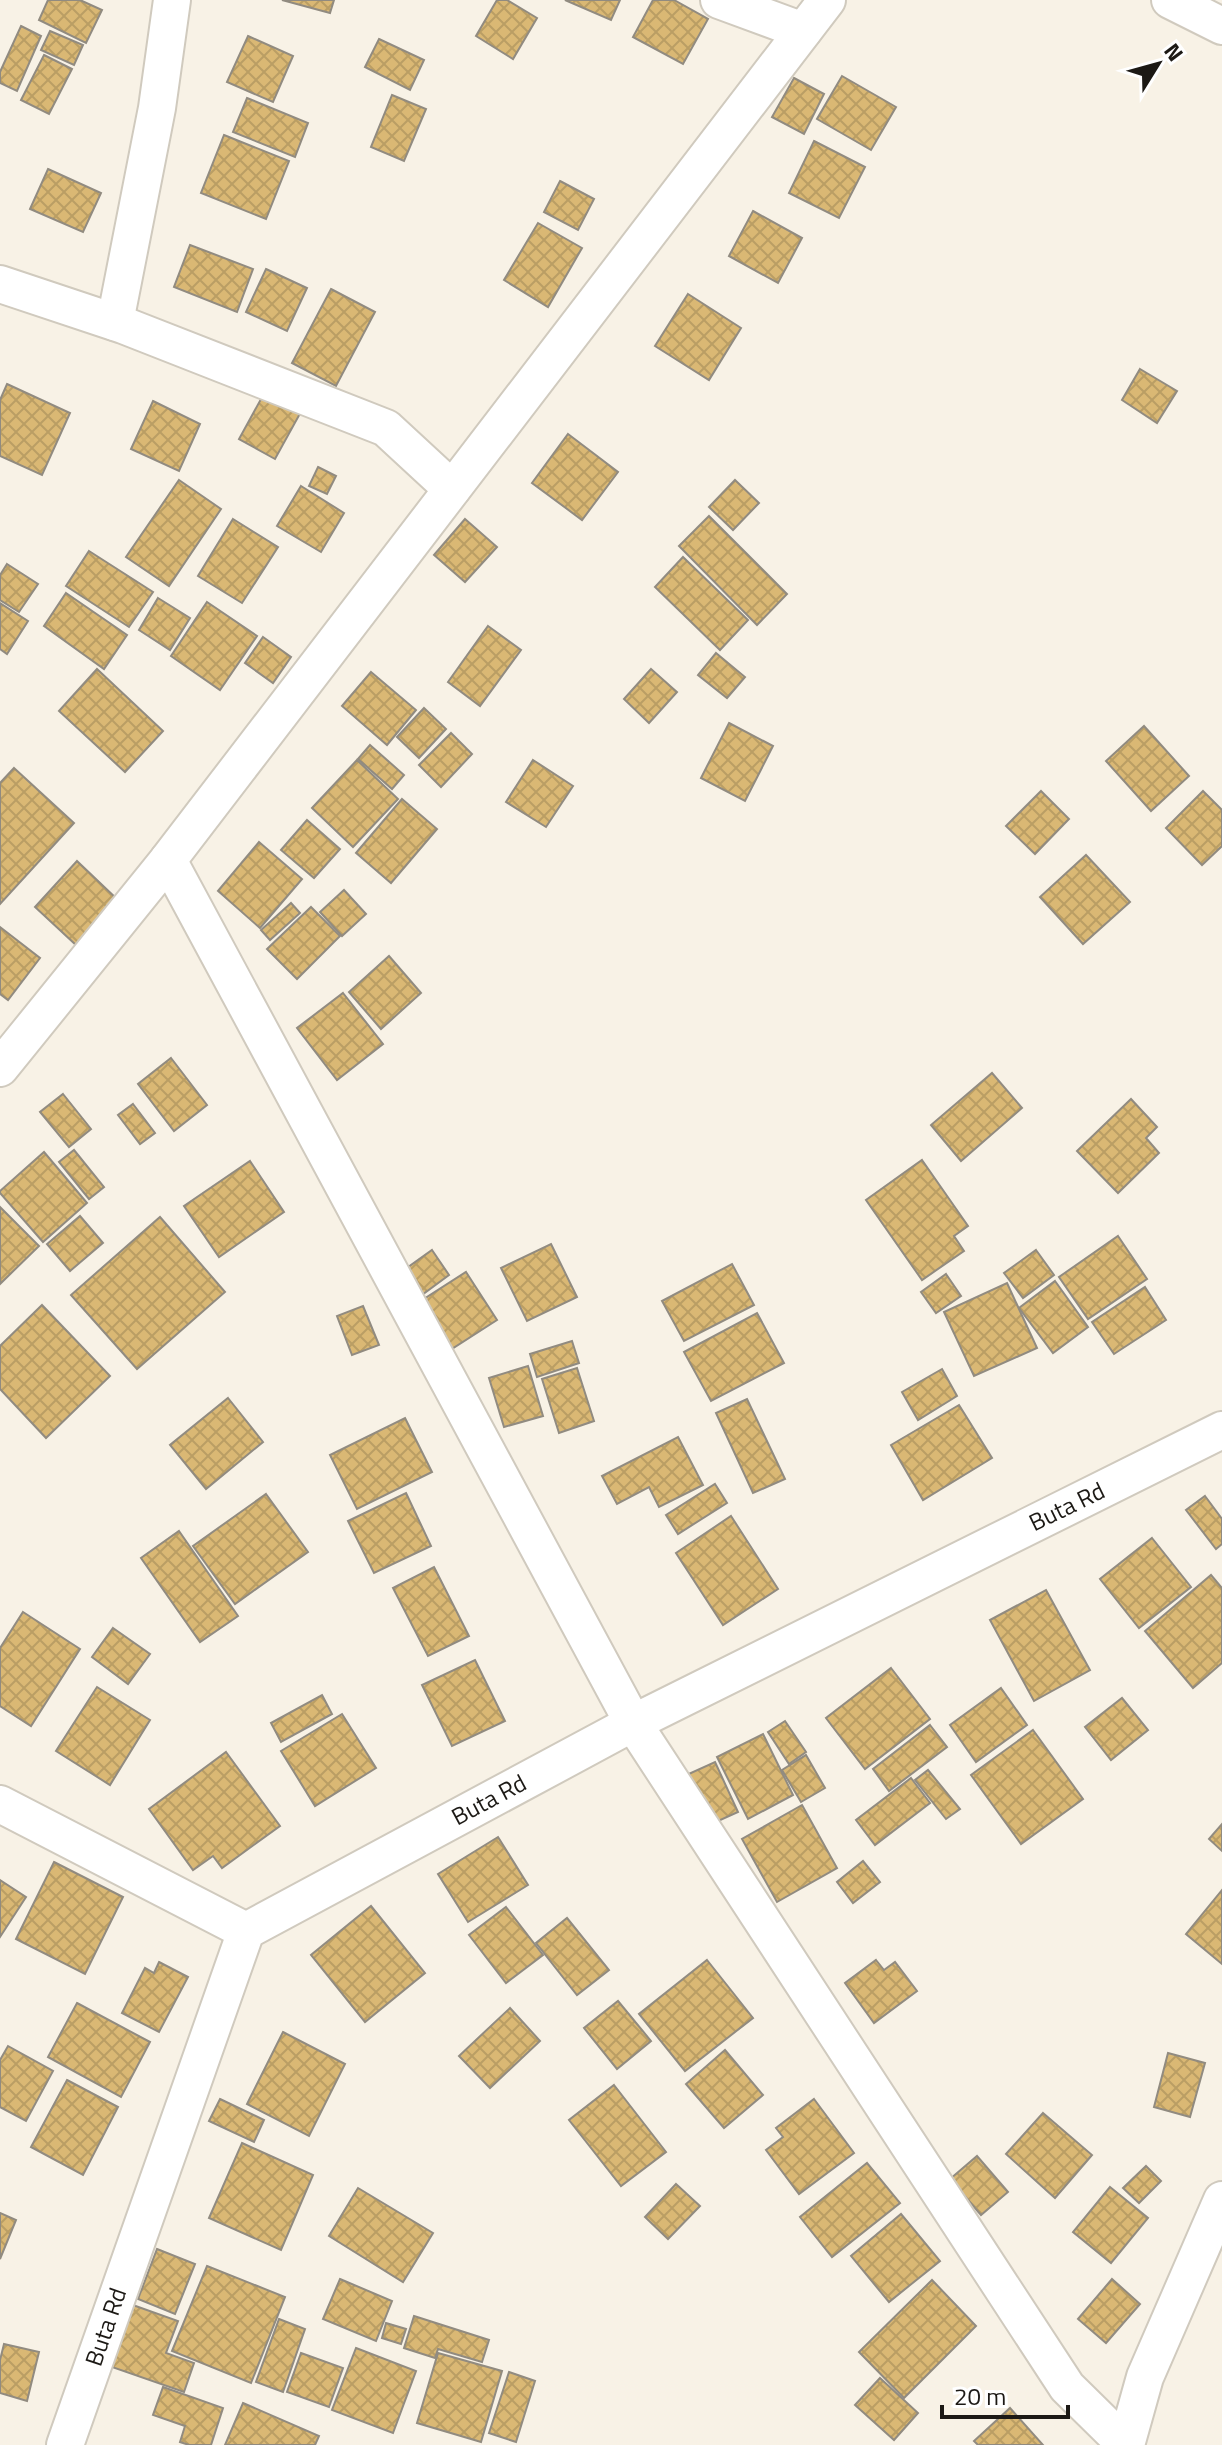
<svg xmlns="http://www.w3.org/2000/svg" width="1222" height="2445" font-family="'Titillium Web',sans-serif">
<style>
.building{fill:url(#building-cross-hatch);stroke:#918b80;stroke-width:2}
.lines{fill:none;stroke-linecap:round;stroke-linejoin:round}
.minor-casing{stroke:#d0cabe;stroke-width:40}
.minor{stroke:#fff;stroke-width:36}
.labels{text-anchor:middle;stroke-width:6;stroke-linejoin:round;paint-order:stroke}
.street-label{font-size:24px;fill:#1c1915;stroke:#fff}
</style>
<defs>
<pattern id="building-cross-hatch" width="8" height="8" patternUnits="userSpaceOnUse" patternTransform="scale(2)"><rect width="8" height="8" fill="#dab874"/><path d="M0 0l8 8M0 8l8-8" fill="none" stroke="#ba9e64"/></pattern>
</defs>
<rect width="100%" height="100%" fill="#f8f2e6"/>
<g class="building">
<polygon points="48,0 80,0 102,10 86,43 39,20"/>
<polygon points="282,0 334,0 330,13"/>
<polygon points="497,0 507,0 537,18 513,59 476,36"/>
<polygon points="565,0 620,0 611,20"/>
<polygon points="653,0 674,0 708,19 683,64 633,37"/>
<polygon points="21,26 41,36 17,91 0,83 0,72"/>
<polygon points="50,31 83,45 74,65 41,50"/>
<polygon points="248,36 293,56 273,102 227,82"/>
<polygon points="379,39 424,60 410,90 365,67"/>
<polygon points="44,55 72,69 49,114 21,100"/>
<polygon points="842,76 896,107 871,150 817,119"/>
<polygon points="794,78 824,94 804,134 772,117"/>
<polygon points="392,95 426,109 404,161 371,147"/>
<polygon points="247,98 308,123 295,157 233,132"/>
<polygon points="224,135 289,161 266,219 201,193"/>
<polygon points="814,141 865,167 839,218 789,193"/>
<polygon points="48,169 101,193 83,232 30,209"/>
<polygon points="560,181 594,199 578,230 544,212"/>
<polygon points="753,211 802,238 778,283 729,256"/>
<polygon points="538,223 582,248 548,307 504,280"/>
<polygon points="190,245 253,269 237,312 174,287"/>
<polygon points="266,269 307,288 287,331 246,312"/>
<polygon points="331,289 375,312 336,386 292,363"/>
<polygon points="688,294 741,328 709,380 655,346"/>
<polygon points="1140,369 1177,391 1157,423 1122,400"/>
<polygon points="7,384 70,413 42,475 0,456 0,400"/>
<polygon points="266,390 302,410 275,459 239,439"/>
<polygon points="153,401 200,424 179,471 131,449"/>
<polygon points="568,434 618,472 582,520 532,483"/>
<polygon points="318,467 336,476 327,494 309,486"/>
<polygon points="179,480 221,509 169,586 126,557"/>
<polygon points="735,480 759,503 733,530 709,507"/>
<polygon points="301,486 344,513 321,552 277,526"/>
<polygon points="709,516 787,594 757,625 679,546"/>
<polygon points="233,519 278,547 242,603 198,576"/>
<polygon points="465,519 497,547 465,582 434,555"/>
<polygon points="89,551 153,592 129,627 66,586"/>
<polygon points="683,557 748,620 720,650 655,587"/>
<polygon points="7,564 38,584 19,612 0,600 0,575"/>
<polygon points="66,593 127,635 104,669 44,626"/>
<polygon points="158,598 190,618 170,650 139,630"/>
<polygon points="207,602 257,636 220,690 171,656"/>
<polygon points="0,603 28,621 7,654 0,649"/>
<polygon points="488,626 521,650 480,706 448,682"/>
<polygon points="263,637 291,657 273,683 245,663"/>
<polygon points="716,653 745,677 727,698 698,675"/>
<polygon points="97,669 163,731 125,772 59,711"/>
<polygon points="651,669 677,692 649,723 624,699"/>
<polygon points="371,672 416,710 387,745 342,706"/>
<polygon points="424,708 446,729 419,758 397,737"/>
<polygon points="729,723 773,746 745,801 701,778"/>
<polygon points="1144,726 1189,776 1151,811 1106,761"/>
<polygon points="451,733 472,754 441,787 419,765"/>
<polygon points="370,745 404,775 392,789 358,759"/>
<polygon points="357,760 398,799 353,847 312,808"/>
<polygon points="533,760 573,786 546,827 506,802"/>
<polygon points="14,768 74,823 0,904 0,783"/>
<polygon points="1041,791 1069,819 1035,854 1006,826"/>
<polygon points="1203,791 1222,810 1222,846 1202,865 1166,828"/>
<polygon points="402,799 437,829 391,883 356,853"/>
<polygon points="307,820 340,849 314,878 281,850"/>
<polygon points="259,842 302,879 260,928 218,891"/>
<polygon points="1086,855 1130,902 1083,944 1040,897"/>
<polygon points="77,861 118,900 76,945 35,907"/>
<polygon points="344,890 366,914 342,936 320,912"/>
<polygon points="291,903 300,913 270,940 261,930"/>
<polygon points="311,907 340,936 297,979 267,949"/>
<polygon points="0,927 40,958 8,1000 0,994"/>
<polygon points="389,956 421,993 381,1029 349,992"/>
<polygon points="343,993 383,1044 337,1080 297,1028"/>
<polygon points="171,1058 207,1105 174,1131 138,1084"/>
<polygon points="992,1073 1022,1108 961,1161 931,1125"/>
<polygon points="63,1094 91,1129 69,1147 40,1112"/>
<polygon points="1131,1099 1157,1127 1146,1138 1159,1153 1118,1193 1077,1151"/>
<polygon points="133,1104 155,1133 140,1144 118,1115"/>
<polygon points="74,1150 104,1187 89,1199 59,1162"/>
<polygon points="44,1152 87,1203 43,1242 0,1193 0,1191"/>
<polygon points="922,1160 968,1226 954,1236 964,1251 922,1280 866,1200"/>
<polygon points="250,1161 284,1212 219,1257 184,1206"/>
<polygon points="0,1207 39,1246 0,1284"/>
<polygon points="80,1216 103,1243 70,1271 47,1244"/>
<polygon points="160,1217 225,1292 137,1369 71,1295"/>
<polygon points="1118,1236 1147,1279 1088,1319 1059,1277"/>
<polygon points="551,1244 577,1297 527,1321 501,1268"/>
<polygon points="432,1250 449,1275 415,1300 397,1275"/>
<polygon points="1036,1250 1054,1275 1023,1298 1004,1273"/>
<polygon points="732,1264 754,1305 684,1341 662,1301"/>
<polygon points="466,1272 497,1320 447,1352 416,1304"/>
<polygon points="946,1274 961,1296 936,1313 921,1292"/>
<polygon points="1055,1281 1088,1327 1053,1353 1019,1308"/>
<polygon points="1007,1283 1037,1348 974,1376 944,1312"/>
<polygon points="1145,1287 1166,1320 1114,1354 1092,1322"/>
<polygon points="42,1305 110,1376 46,1438 0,1389 0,1346"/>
<polygon points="363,1306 379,1345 352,1355 337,1316"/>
<polygon points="757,1313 784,1363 711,1401 684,1352"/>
<polygon points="572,1341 579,1363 537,1377 530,1354"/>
<polygon points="528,1366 543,1416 504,1427 489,1378"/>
<polygon points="577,1368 594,1421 559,1433 542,1379"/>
<polygon points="942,1369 957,1396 918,1420 902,1392"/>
<polygon points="228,1398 263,1442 206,1489 170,1445"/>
<polygon points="747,1399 785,1479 753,1493 716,1413"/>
<polygon points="959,1405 992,1458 923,1500 891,1445"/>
<polygon points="405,1418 432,1472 357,1509 330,1455"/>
<polygon points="678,1437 703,1485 659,1507 649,1487 617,1504 602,1476"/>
<polygon points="715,1484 727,1503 678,1534 666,1515"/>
<polygon points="406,1493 431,1546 374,1573 348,1521"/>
<polygon points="266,1494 308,1552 235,1604 193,1546"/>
<polygon points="1205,1496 1222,1519 1222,1544 1216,1549 1186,1510"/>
<polygon points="731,1516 778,1589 723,1625 676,1553"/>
<polygon points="179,1531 238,1616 200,1642 141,1558"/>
<polygon points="1152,1538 1191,1587 1139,1628 1100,1579"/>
<polygon points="434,1567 469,1636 428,1656 393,1588"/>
<polygon points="1211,1575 1222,1588 1222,1663 1193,1688 1145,1631"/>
<polygon points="1046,1590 1090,1670 1034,1701 990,1620"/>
<polygon points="23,1612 80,1649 31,1726 0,1706 0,1648"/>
<polygon points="113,1628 150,1654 128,1684 92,1657"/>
<polygon points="475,1660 505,1721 452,1746 422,1685"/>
<polygon points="891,1668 930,1719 865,1769 826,1718"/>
<polygon points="97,1687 150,1720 110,1785 56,1751"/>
<polygon points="1001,1688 1027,1725 976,1762 950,1725"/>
<polygon points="322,1695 332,1714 281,1742 271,1723"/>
<polygon points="1122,1698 1148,1730 1111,1760 1085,1727"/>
<polygon points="342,1714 376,1768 315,1806 281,1751"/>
<polygon points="785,1721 806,1752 789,1764 768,1732"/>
<polygon points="930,1725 947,1747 889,1791 873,1769"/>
<polygon points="1033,1730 1083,1799 1021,1844 971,1775"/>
<polygon points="763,1734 793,1795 748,1819 717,1757"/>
<polygon points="226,1752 280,1826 222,1868 213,1856 193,1870 149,1809"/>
<polygon points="806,1755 825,1788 801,1802 782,1770"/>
<polygon points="715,1762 738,1812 705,1827 682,1777"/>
<polygon points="928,1770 960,1809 946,1819 915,1780"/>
<polygon points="911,1778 930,1803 875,1845 856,1820"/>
<polygon points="802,1805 837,1868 777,1902 742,1839"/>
<polygon points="1222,1824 1222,1851 1209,1839"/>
<polygon points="498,1837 528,1885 468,1922 438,1874"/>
<polygon points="863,1861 880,1882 853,1903 837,1882"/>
<polygon points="54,1862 123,1897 85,1974 16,1939"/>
<polygon points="0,1880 26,1897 0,1937"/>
<polygon points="1222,1890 1222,1964 1186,1934"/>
<polygon points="371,1906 425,1973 365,2022 311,1955"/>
<polygon points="506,1907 543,1955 506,1983 469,1935"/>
<polygon points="567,1918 609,1970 577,1995 536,1943"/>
<polygon points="707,1960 753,2018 685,2071 639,2014"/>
<polygon points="876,1960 884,1970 895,1962 917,1991 874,2023 845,1983"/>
<polygon points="159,1962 188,1977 159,2032 122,2013 145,1968 154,1973"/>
<polygon points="618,2001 651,2041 617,2069 584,2028"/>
<polygon points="77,2003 150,2042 121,2097 48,2057"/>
<polygon points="510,2008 540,2041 490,2088 459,2056"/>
<polygon points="283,2032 345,2064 309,2136 247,2104"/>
<polygon points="8,2046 53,2071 26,2121 0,2107 0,2060"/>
<polygon points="725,2050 763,2095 724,2128 686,2084"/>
<polygon points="1168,2053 1205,2063 1190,2117 1154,2107"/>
<polygon points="67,2080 118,2107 83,2175 31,2147"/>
<polygon points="614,2085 666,2152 621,2186 569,2120"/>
<polygon points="220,2099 264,2120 254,2142 209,2121"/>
<polygon points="814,2099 854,2153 799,2194 766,2150 783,2137 776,2128"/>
<polygon points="1043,2113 1092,2155 1055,2198 1006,2154"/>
<polygon points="242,2143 313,2175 281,2250 209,2218"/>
<polygon points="977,2156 1008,2192 981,2215 950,2179"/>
<polygon points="867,2163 900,2203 832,2257 800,2217"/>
<polygon points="1146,2166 1161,2181 1139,2203 1123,2188"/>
<polygon points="676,2184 700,2206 668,2239 645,2217"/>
<polygon points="1110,2187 1148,2218 1111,2263 1073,2232"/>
<polygon points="358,2188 433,2233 403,2282 329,2236"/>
<polygon points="0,2213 16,2220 0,2259"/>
<polygon points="901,2214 940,2261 889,2302 851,2256"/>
<polygon points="157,2249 195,2264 175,2314 138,2299"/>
<polygon points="207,2266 285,2297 251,2383 172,2351"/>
<polygon points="340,2279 392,2301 376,2341 323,2319"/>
<polygon points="1112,2279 1140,2304 1106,2343 1078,2319"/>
<polygon points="932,2280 976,2326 904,2398 859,2352"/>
<polygon points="130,2304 178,2321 166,2353 194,2363 184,2392 109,2366"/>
<polygon points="414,2316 489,2340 482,2362 438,2349 435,2358 404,2348"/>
<polygon points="279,2319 305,2329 283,2392 256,2382"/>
<polygon points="386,2323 406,2329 401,2344 382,2338"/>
<polygon points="4,2344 39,2352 27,2401 0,2393 0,2360"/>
<polygon points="356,2348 416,2371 393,2433 332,2410"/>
<polygon points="301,2353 343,2368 329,2407 287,2392"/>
<polygon points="438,2353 502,2371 481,2442 417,2423"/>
<polygon points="509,2372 535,2381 516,2442 489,2433"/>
<polygon points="880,2378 918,2413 894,2440 855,2405"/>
<polygon points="163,2387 223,2408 211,2445 189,2445 180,2442 185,2426 153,2415"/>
<polygon points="243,2403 319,2436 315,2445 225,2445"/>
<polygon points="1010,2408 1043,2445 978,2445 974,2441"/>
</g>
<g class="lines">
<g class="minor-casing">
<g id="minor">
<polyline points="719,0 803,31"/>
<polyline points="827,0 168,860 633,1723 1067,2387 1126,2445"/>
<polyline points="1170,0 1222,26"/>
<polyline points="0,284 123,325 386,428 452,489"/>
<polyline points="115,322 157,108 172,0"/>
<polyline points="0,1068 168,860"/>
<polyline points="0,1804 246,1931"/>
<polyline points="65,2445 246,1931 633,1723 1222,1430"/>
<polyline points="1126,2445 1145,2377 1222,2200"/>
</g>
</g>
<use href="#minor" class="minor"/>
</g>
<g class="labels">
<g class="street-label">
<text transform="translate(1067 1507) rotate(-26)" y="8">Buta Rd</text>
<text transform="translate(489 1800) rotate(-28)" y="8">Buta Rd</text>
<text transform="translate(106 2327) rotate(-71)" y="8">Buta Rd</text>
</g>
</g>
<g transform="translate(1158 64) rotate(53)" stroke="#ffffff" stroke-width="6" paint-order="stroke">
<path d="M0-6L14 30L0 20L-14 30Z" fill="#1c1915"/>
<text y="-12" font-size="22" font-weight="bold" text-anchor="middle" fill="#1c1915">N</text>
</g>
<path d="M942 2405v12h126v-12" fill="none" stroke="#1c1915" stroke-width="4"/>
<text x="954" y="2405" font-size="24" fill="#1c1915" stroke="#ffffff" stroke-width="6" paint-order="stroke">20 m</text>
</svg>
